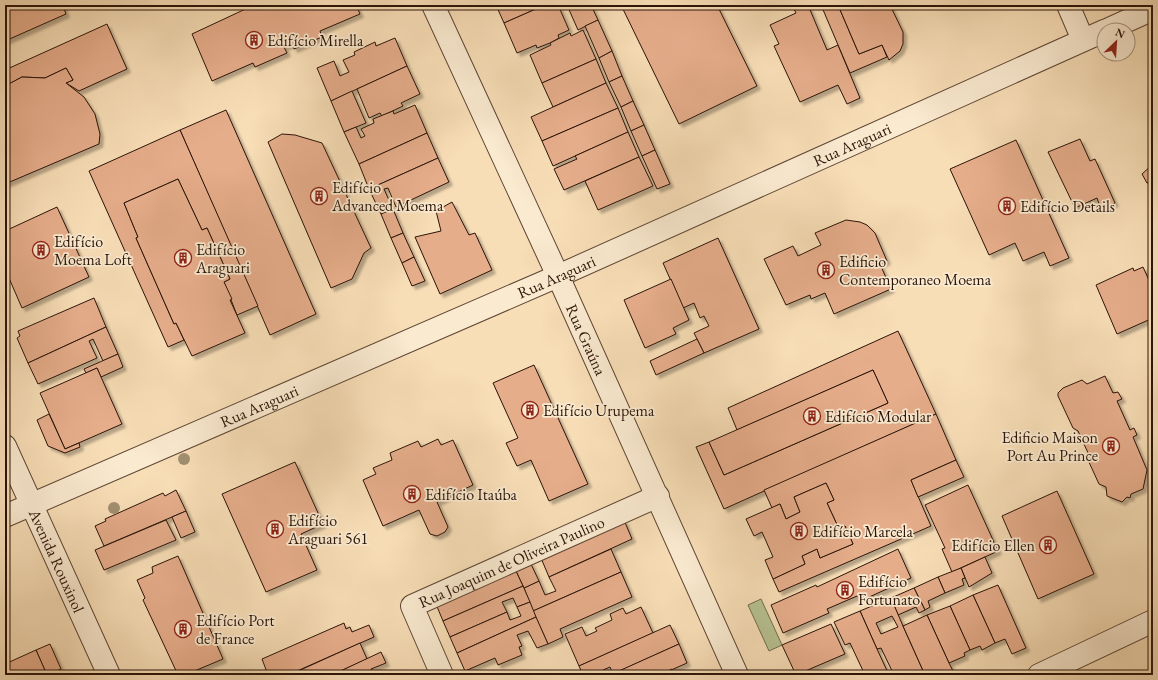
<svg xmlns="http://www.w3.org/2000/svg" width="1158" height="680" font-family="'EB Garamond',serif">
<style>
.green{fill:#b7c293;stroke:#716b4e}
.building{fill:#e6ad8b;stroke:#2b1408;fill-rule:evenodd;filter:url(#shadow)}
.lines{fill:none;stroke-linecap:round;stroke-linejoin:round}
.minor-casing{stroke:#5e4634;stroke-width:24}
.minor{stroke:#faead0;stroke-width:22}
.tree{fill:#a29072}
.labels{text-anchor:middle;stroke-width:3.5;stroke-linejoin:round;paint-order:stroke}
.poi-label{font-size:16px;fill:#2b1408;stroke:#faead0;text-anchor:start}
.street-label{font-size:16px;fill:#2b1408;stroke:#faead0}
</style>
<defs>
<filter id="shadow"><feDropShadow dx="3.5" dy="3.5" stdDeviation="1" flood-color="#0004"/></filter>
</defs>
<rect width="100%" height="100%" fill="#f8deb7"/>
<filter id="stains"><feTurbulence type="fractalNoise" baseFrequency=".005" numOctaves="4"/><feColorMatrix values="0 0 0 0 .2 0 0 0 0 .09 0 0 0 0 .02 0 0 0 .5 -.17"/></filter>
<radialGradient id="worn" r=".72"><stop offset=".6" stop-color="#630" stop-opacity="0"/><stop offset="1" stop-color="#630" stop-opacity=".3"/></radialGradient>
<polygon class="green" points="761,599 782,645 769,651 748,605"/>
<g class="building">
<polygon points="5,5 66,5 63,6 66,14 5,41"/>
<polygon points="254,5 356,5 360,14 320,31 322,37 294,49 292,44 284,47 287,53 255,67 253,63 212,81 192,34"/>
<polygon points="496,5 545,5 504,23"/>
<polygon points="545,5 558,5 569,30 558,35 559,38 550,43 537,48 536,45 517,53 504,23"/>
<polygon points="567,5 591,5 598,20 578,30"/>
<polygon points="621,5 717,5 757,86 679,124"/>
<polygon points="792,5 808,5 827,50 838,45 860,98 847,104 838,85 800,102 774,46 779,44 770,25 796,13"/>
<polygon points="821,5 838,5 859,54 882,45 887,57 850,73"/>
<polygon points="838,5 890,5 903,32 903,44 900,51 889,60 882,45 859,54"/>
<polygon points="598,20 612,51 599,58 585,26"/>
<polygon points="107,24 127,69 79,91 66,83 73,80 66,68 45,78 22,77 5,86 5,70"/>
<polygon points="583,30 596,59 542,83 530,55 551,45 550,43 570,33 571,36"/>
<polygon points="395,38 407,66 331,101 317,68 334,61 340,76 349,72 343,60 355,55 354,52 375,42 376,46"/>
<polygon points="612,51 622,76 609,82 599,58"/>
<polygon points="596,59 606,83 553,107 542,83"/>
<polygon points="407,66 420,94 401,103 403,106 382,116 380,113 369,118 357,89"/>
<polygon points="66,68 73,80 66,83 84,97 95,114 100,134 99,144 5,184 5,86 22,77 45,78"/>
<polygon points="622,76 633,101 621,107 609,82"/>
<polygon points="606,83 618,108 542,141 531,117"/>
<polygon points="352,91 366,123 344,132 331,101"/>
<polygon points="633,101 644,125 631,131 621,107"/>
<polygon points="415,105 427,133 359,164 344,132 356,127 361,138 365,136 361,129 374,123 373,119 393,111 394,114"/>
<polygon points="618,108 628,132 553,166 542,141"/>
<polygon points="226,110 316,314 270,335 180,130"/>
<polygon points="644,125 655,150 642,156 631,131"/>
<polygon points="180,130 258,306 237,315 224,282 230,279 207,228 202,230 178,179 124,203 138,237 136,238 174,324 176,323 184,340 168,347 89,171"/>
<polygon points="628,132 639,157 564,190 554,169 577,159 575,156"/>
<polygon points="427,133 438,158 369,189 359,164"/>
<polygon points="282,134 295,135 322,143 371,248 364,253 352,279 331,288 268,142"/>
<polygon points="1080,139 1090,161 1095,159 1115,203 1101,209 1097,198 1075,208 1048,152"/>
<polygon points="1016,140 1069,258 1050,266 1044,252 1023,261 1015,243 989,255 950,169"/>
<polygon points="655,150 670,184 657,189 642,156"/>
<polygon points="639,157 653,186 598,210 585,181"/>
<polygon points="438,158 449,182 396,207 388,188 384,189 393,209 381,214 369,189"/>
<polygon points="1153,164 1153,182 1147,183 1142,174"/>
<polygon points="178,179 202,230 207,228 230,279 224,282 232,299 230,300 245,333 192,356 176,323 174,324 136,238 138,237 124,203"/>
<polygon points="452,202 469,235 475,233 492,270 440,294 415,237 441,231 436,211"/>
<polygon points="57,207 89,277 22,308 5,269 5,231"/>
<polygon points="393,209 403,233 391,238 381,214"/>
<polygon points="846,220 860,222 867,225 875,233 887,261 880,264 891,289 834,314 825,293 811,299 810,295 786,305 764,259 793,246 798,256 821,245 815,233"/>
<polygon points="403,233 414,257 402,263 391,238"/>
<polygon points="718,238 759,329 704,353 694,333 709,326 704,316 700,318 694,303 683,308 663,263"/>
<polygon points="414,257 425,281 412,286 402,263"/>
<polygon points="1143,267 1153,289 1153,318 1117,334 1096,285 1133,268 1134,271"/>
<polygon points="671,279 689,320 673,328 676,334 645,348 624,300"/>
<polygon points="94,298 106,327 28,363 17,338 20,336 18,331"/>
<polygon points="106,327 118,354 103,361 93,339 89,341 97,358 38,384 28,363"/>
<polygon points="898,331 936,414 724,509 696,447 709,442 724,475 888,403 873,370 737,430 728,408"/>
<polygon points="697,339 704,353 656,375 650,361"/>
<polygon points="118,354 123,367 101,377 97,368 86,373 84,369"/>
<polygon points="534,365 588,484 549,501 531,460 517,466 506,443 518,438 493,383"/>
<polygon points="97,368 122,424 65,449 40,393"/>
<polygon points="873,370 888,403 724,475 709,442"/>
<polygon points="1105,376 1113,393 1118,392 1122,399 1117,401 1130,430 1134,428 1137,435 1133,437 1147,470 1143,489 1131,494 1130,498 1127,497 1122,502 1107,496 1106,487 1099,484 1088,460 1089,455 1078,431 1073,428 1058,396 1058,393 1063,388 1082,380 1087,384"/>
<polygon points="49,414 65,449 79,443 80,447 65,453 48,446 37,420"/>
<polygon points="936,414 956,460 911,480 931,526 779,592 773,579 805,564 802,556 817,549 820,558 853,544 845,526 839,529 827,503 834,500 826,483 794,497 800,512 786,519 780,504 772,508 764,490"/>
<polygon points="438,439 441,445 453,440 473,485 437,502 448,527 445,532 437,536 430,534 419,510 383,526 363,480 376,474 373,468 392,460 390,453 418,441 421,447"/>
<polygon points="956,460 964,477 918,497 911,480"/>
<polygon points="295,462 323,524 301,534 317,570 266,592 222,494"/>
<polygon points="826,483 834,500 827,503 839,529 845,526 853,544 820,558 817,549 802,556 805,564 773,579 765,560 773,557 762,532 754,536 746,519 780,504 786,519 800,512 794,497"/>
<polygon points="968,485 998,551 952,572 942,549 945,548 925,505"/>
<polygon points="176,490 186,511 104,546 95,526 106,521 105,519 163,493 165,496"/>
<polygon points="1057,491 1094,574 1038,599 1002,516"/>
<polygon points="186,511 195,532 181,538 172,517"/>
<polygon points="166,520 176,540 104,570 95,550"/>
<polygon points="624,520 632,539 549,577 541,558"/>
<polygon points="611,549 621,572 533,611 524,588 539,581 545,595 556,591 549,577"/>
<polygon points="898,549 911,578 867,598 864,593 827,609 829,613 783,633 771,605 816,585 817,587"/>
<polygon points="178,556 223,659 185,675 178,675 143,600 145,598 137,580 153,573 152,567"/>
<polygon points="985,557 992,573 969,587 961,568"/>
<polygon points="530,562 539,581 524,588 515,569"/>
<polygon points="961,568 965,578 962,579 964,585 945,593 938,577"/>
<polygon points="515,569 523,586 443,621 436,604"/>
<polygon points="621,572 632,597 560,629 563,637 548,644 533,611"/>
<polygon points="938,577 945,593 928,601 930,607 925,610 914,588"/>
<polygon points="998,585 1026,648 1012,654 1005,639 995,643 973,595"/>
<polygon points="523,586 530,602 517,607 513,598 502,602 507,612 450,637 443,621"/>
<polygon points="914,588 925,610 919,613 916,607 898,615 891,598"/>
<polygon points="973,595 995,643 982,650 980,646 970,650 950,606"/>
<path d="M891,598l12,28 22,49h-31l-13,-27 -4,1 -17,-38zM892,616l6,11 -17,7 -5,-11z"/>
<polygon points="530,602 536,617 457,653 450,637 507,612 510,620 521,616 517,607"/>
<polygon points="950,606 970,650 964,653 965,656 949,663 927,615"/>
<polygon points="641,607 653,633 579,666 565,634 582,627 586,636 597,631 595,628 612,620 610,614 623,608 626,614"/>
<polygon points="860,611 877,649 889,675 865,675 850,643 845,645 834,622"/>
<polygon points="927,615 949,663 955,675 925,675 903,626"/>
<polygon points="536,617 548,644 537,648 528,631 517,635 522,646 519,647 522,655 498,665 495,658 465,671 457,653"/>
<polygon points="344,623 346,629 350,627 352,632 369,625 374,637 288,675 268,675 262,659"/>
<polygon points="831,624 845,654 796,675 782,645"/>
<polygon points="670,625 679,644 613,674 610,667 603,670 605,675 583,675 579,666"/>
<polygon points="360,643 367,659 332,675 297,675 296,672"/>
<polygon points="50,644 61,669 47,675 36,650"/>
<polygon points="679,644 687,663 660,675 610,675"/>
<polygon points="36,650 47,675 5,675 5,664"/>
<polygon points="381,652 386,663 371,669 373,674 332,675"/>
<polygon points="672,669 675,675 660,675"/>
</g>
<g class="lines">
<g class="minor-casing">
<g id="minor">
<path id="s1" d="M433,5l125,271 179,399"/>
<polyline points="1068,5 1083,40"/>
<polyline points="1107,30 1153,9"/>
<path id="s2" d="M5,446l104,229"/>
<path id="s3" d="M5,516l553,-240 546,-245"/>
<path id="s4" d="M442,675l-30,-69 246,-110"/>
<polyline points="1039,675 1153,621"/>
</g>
</g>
<use href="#minor" class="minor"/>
</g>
<g class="tree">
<circle cx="184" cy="459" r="6"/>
<circle cx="114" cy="508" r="6"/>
</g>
<defs>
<g id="building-ring" transform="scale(0.9)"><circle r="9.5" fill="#faead0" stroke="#8f2418" stroke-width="1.5"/><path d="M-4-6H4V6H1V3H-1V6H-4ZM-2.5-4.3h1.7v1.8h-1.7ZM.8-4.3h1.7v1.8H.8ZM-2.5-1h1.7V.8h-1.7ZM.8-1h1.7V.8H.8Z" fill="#8f2418"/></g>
</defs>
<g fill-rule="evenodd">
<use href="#building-ring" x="254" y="40"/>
<use href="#building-ring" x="319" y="196"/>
<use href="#building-ring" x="1007" y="206"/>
<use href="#building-ring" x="41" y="250"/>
<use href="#building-ring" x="183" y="258"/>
<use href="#building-ring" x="826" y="270"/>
<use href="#building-ring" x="530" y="410"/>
<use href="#building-ring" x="812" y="416"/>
<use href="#building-ring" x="1111" y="446"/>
<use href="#building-ring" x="412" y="494"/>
<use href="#building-ring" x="275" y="529"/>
<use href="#building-ring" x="799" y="531"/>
<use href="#building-ring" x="1048" y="545"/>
<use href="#building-ring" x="845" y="590"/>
<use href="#building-ring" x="183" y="629"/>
</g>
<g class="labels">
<g class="poi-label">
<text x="267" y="46">Edifício Mirella</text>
<text x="332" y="193">Edifício<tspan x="332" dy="18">Advanced Moema</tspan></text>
<text x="1020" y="212">Edifício Details</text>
<text x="54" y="247">Edifício<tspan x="54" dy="18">Moema Loft</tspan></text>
<text x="196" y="255">Edifício<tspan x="196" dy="18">Araguari</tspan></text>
<text x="839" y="267">Edificio<tspan x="839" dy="18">Contemporaneo Moema</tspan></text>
<text x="543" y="416">Edifício Urupema</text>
<text x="825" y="422">Edifício Modular</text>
<text x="1098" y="443" text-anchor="end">Edificio Maison<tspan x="1098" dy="18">Port Au Prince</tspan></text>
<text x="425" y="500">Edifício Itaúba</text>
<text x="288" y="526">Edifício<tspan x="288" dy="18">Araguari 561</tspan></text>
<text x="812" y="537">Edifício Marcela</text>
<text x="1035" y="551" text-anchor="end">Edifício Ellen</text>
<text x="858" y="587">Edifício<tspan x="858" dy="18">Fortunato</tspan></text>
<text x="196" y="626">Edifício Port<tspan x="196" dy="18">de France</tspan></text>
</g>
<g class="street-label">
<text dy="6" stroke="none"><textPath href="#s3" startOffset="925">Rua Araguari</textPath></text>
<text dy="6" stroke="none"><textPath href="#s3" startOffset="601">Rua Araguari</textPath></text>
<text dy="6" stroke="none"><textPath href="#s1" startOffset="368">Rua Graúna</textPath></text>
<text dy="6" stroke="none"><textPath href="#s3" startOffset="277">Rua Araguari</textPath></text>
<text dy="6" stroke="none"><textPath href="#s2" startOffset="126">Avenida Rouxinol</textPath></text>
<text dy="6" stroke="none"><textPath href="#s4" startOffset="184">Rua Joaquim de Oliveira Paulino</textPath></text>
</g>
</g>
<rect width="1158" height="680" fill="none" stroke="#f8deb7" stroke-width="20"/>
<rect x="6" y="6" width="1146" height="668" fill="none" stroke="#2b1408" stroke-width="2"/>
<rect x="10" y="10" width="1138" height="660" fill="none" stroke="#2b1408"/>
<g transform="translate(1116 42) rotate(25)"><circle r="19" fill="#faead0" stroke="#a79480"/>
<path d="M0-3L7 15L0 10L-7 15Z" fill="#8f2418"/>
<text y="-6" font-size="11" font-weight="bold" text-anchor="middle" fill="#2b1408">N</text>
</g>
<rect width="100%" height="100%" filter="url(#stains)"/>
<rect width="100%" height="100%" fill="url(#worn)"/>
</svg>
